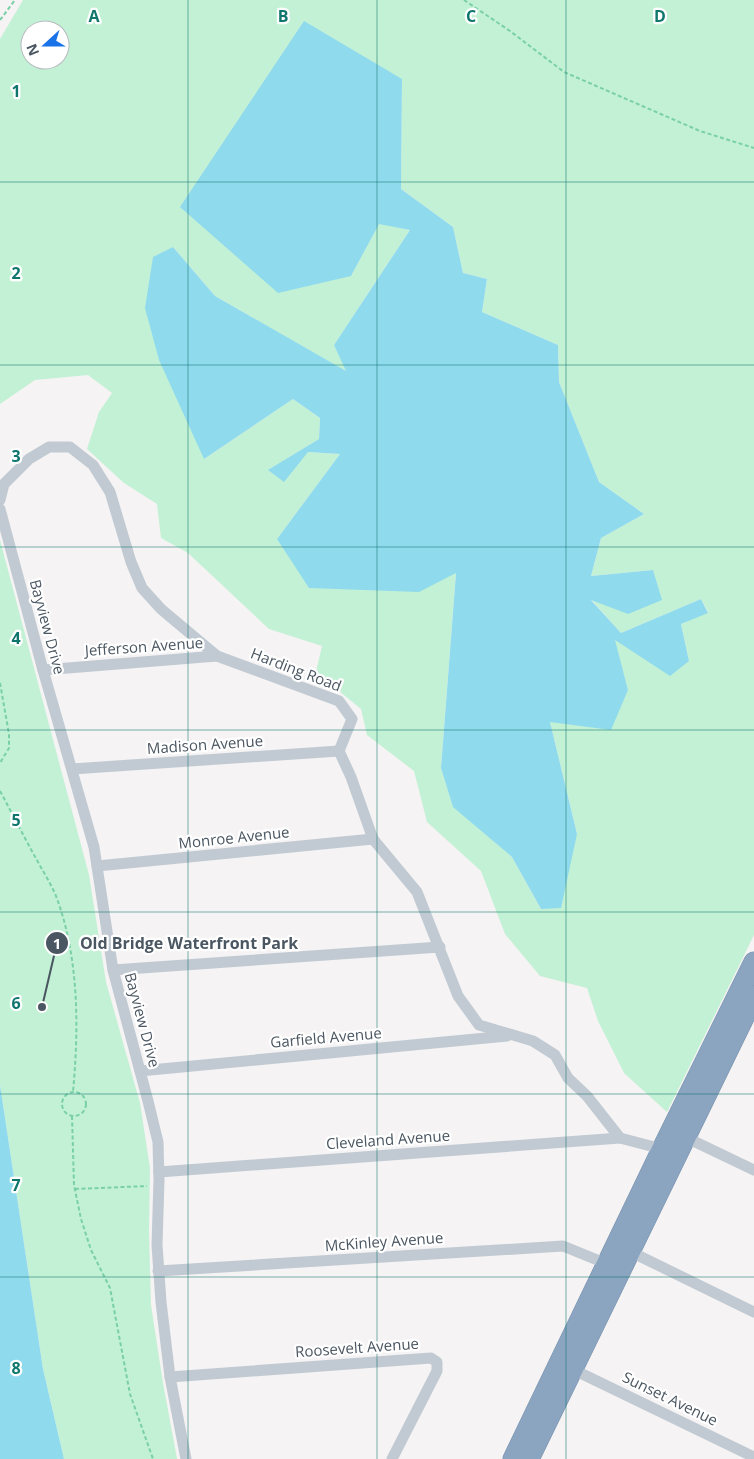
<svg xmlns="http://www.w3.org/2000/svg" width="754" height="1459" font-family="'Open Sans',sans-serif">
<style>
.green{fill:#c3f1d5;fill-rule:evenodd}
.water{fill:#90daee}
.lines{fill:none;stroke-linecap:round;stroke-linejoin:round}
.highway-casing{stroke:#7690ad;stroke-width:21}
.path{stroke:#7ad0a6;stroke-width:2;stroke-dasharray:4 2.5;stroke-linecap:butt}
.street{stroke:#c1cad2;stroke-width:11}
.highway{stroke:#8ba5c1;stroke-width:20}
.grid{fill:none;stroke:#0f766e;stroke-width:1;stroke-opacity:0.55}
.labels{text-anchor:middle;stroke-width:4.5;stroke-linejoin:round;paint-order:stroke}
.street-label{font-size:15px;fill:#4a5661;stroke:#fff}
.grid-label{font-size:16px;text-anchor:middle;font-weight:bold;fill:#0f766e;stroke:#fff;stroke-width:4.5;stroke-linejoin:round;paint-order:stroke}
.leader{fill:none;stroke:#4a5661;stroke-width:2}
.callout-dot{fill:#4a5661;stroke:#fff;stroke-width:2}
.mark-label{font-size:15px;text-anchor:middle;font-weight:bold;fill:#fff}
.callout-label{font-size:16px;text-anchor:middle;font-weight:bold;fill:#4a5661;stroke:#fff;stroke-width:4.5;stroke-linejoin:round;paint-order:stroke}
</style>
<rect width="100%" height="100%" fill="#f5f3f3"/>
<g class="green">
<path d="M23,0h731v935l-87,177 -43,-39 -26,-52 -11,-33 -47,-12 -35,-42 -24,-63 -54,-49 -13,-51 -47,-36 -6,-26 -45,-37 6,-26 -53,-17 -81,-76 -27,-15 -4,-34 -33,-21 -37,-34 12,-37 13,-19 -24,-18 -53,5 -35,24v-365zM30,30h30v30h-30zM402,79l-1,110 52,38 10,46 24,6 -5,33 76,33 1,37 40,100 45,32 -43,24 -10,38 62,-6 -63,28 31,35 80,-34 7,13 -27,12 8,37 -75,-22 14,51 -78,32 27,112 -36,75 -29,-52 -59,-51 -12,-38 15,-196 -179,-33 63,-85 -32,-2 -39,18 50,-31 1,-21 -27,-19 -89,60 -31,-212 42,49 132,76 -13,-27 76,-115 -31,-7 -28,53z"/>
<polygon points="0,540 89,875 106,982 140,1103 150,1168 149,1231 151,1305 163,1383 177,1459 64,1459 43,1369 0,1085"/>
</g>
<g class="water">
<polygon points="304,21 402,79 401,189 453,227 463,273 487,279 482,312 558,345 559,382 599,482 644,514 601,538 591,576 653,570 662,600 628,614 591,600 621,633 701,599 708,613 681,624 689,661 670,676 615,640 628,690 611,730 550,722 577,834 561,908 541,909 512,857 453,807 441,768 456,573 419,592 309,588 277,539 340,454 308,452 284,482 268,470 319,439 320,418 293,399 204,459 159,360 145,308 153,257 173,247 215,296 346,371 334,345 410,230 379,224 351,276 278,293 180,207"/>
<polygon points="0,1085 43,1369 64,1459 0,1459"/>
</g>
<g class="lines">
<g class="highway-casing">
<g id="highway">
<polyline points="513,1459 662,1149 754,962"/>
<polyline points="529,1459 754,997"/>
</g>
</g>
<g class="path">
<polyline points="464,0 510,31 564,72 700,131 754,148"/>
<polyline points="0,20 15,0"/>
<polyline points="0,683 9,734 9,748 0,763"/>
<path d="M0,791c13,24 25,48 38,71 6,11 13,22 18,34 23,61 23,131 17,196"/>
<circle cx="74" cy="1104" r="12"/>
<polyline points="72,1116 74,1185 81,1219 91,1250 110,1288 130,1394 153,1459"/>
<polyline points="75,1189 147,1186"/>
</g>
<g class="street">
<polyline points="0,500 4,484 29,459 49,447 70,447 93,465 110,492 131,562 142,588 161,609 217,656 339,701 352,719 339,751 351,777 373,839 417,892 458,996 479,1025 533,1041 555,1055 568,1078 587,1096 620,1138 662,1149"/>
<polyline points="0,509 43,670 94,847 113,970 148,1101 158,1142 159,1180 157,1245 161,1302 170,1377 186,1459"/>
<polyline points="43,670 217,656"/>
<polyline points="72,769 339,751"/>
<polyline points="97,866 373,839"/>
<polyline points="113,970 440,947"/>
<polyline points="140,1071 507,1036"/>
<polyline points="685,1137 754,1170"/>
<polyline points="159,1172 620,1138"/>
<polyline points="629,1251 754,1312"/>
<polyline points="158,1271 563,1246 607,1264"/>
<polyline points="572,1369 754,1457"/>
<polyline points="170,1377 431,1358 437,1362 437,1371 392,1459"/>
</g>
<use href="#highway" class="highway"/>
</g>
<path class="grid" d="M188,0v1459M377,0v1459M566,0v1459M0,182h754M0,365h754M0,547h754M0,730h754M0,912h754M0,1094h754M0,1277h754"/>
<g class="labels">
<g class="street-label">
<text transform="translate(47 627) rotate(75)" y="5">Bayview Drive</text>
<text transform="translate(144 647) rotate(-4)" y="5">Jefferson Avenue</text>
<text transform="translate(296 670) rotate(21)" y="5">Harding Road</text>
<text transform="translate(205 745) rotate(-4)" y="5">Madison Avenue</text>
<text transform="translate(234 838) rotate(-6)" y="5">Monroe Avenue</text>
<text transform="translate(142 1020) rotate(75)" y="5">Bayview Drive</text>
<text transform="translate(326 1038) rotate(-5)" y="5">Garfield Avenue</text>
<text transform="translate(388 1140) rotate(-4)" y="5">Cleveland Avenue</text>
<text transform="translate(384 1242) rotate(-4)" y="5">McKinley Avenue</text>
<text transform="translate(357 1348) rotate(-4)" y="5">Roosevelt Avenue</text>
<text transform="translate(670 1399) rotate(26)" y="5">Sunset Avenue</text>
</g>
</g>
<g class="grid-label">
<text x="94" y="22">A</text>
<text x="283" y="22">B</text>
<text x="471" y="22">C</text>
<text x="660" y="22">D</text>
<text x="16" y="97">1</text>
<text x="16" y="279">2</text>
<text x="16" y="462">3</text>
<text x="16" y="644">4</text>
<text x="16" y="826">5</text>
<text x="16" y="1009">6</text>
<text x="16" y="1191">7</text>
<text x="16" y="1374">8</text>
</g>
<path class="leader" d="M42 1007L57 943"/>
<g class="callout-dot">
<circle cx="42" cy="1007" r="5"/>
<circle cx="57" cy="943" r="12"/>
</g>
<g class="mark-label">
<text x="57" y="949">1</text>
</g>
<g class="callout-label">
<text x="189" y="949">Old Bridge Waterfront Park</text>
</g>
<g transform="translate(45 45) rotate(249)"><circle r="24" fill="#ffffff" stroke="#b7bbc0"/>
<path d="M0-4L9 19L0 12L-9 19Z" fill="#1a73e8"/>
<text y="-8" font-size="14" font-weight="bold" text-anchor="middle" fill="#4a5661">N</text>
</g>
</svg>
